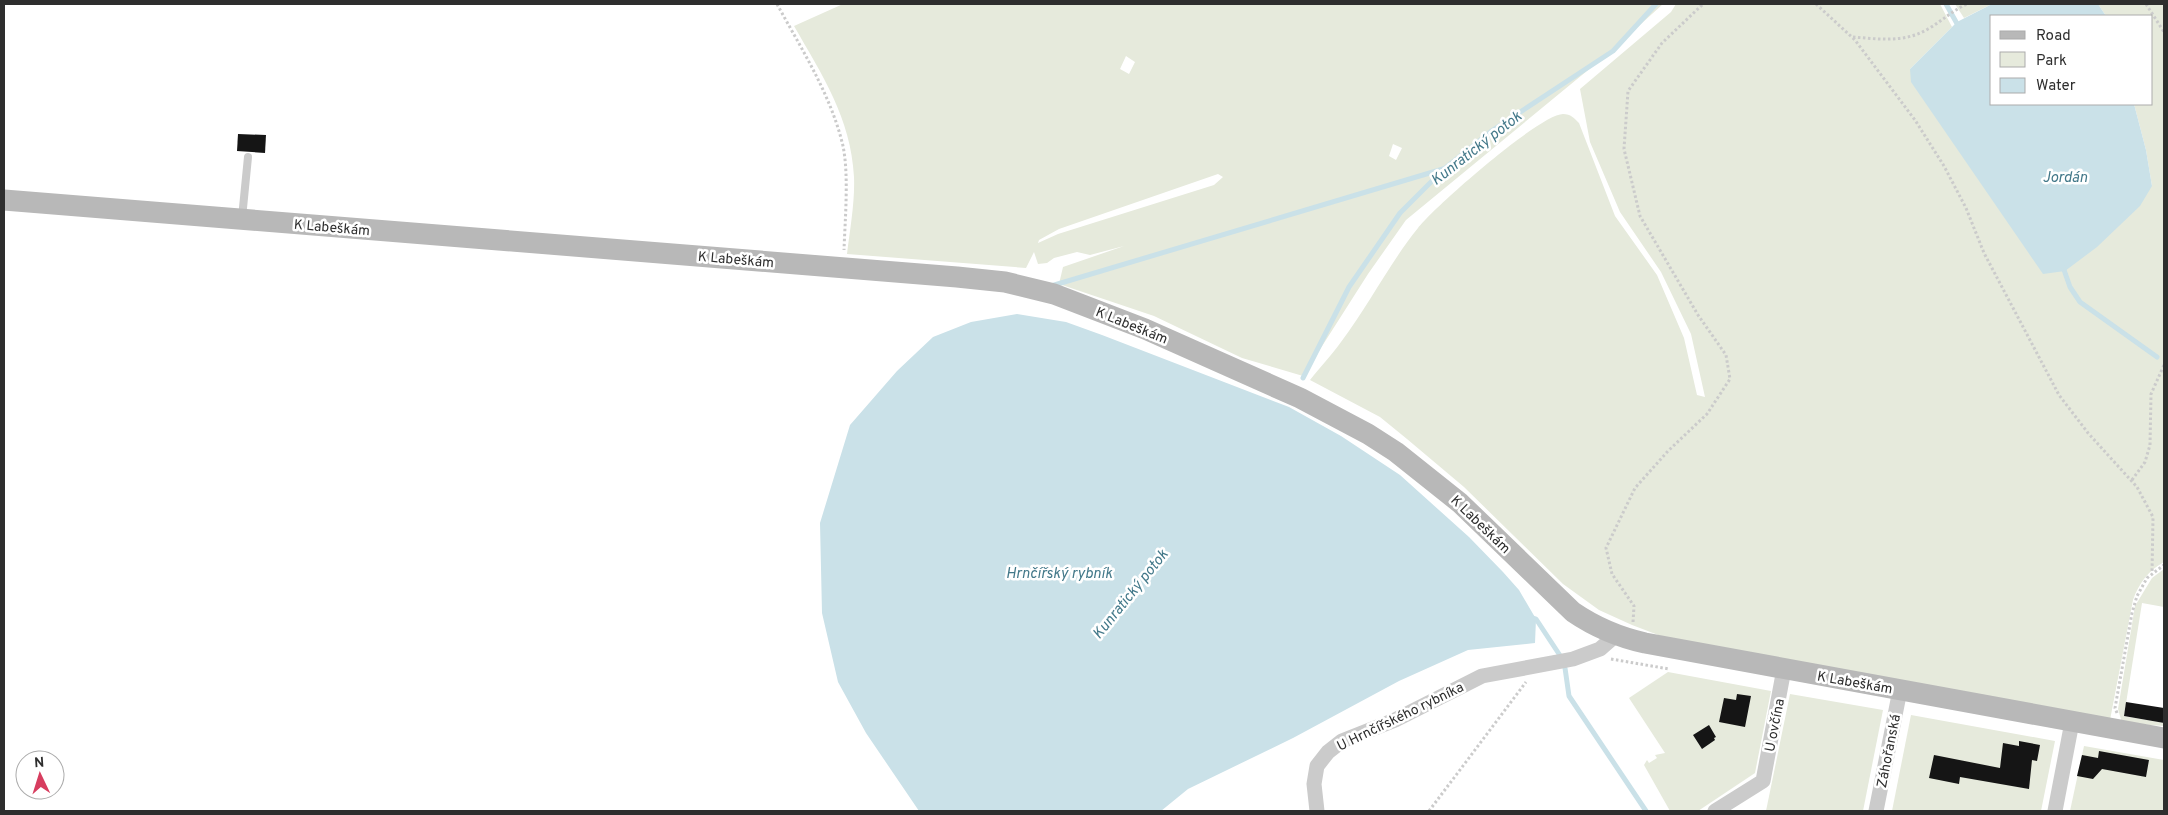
<svg xmlns="http://www.w3.org/2000/svg" width="2168" height="815" font-family="Overpass,sans-serif">
<style>
.green{fill:#e6eadc;fill-rule:evenodd}
.water{fill:#cae1e8}
.lines{fill:none;stroke-linecap:round;stroke-linejoin:round}
.stream{stroke:#cae1e8;stroke-width:5}
.building{fill:#151515}
.path{stroke:#cbcbcb;stroke-width:3;stroke-dasharray:2.5 2.5;stroke-linecap:butt}
.lane{stroke:#cbcbcb;stroke-width:8}
.street{stroke:#cbcbcb;stroke-width:15}
.secondary{stroke:#b8b8b8;stroke-width:21}
.labels{text-anchor:middle;stroke-width:5;stroke-linejoin:round;paint-order:stroke}
.street-label{font-size:14px;fill:#2e2e2e;stroke:#fff}
.water-label{font-size:15px;font-style:italic;fill:#427889;stroke:#fff}
</style>
<rect width="100%" height="100%" fill="#fff"/>
<g class="green">
<path d="M843,4h820l-53,48 -204,168 -38,54 -65,102 -61,-18 -88,-42 -95,-32 4,-17 61,-21 -34,9 -13,-3 -23,6 -7,5 -9,1 -4,-12 -8,16 -179,-14c3,-25 8,-52 7,-77 -3,-59 -32,-102 -60,-151zM1126,56l9,6 -6,12 -9,-5zM1393,144l9,4 -6,12 -7,-4zM1218,174l5,3 -9,8 -156,49 -20,9 1,-3 20,-11z"/>
<path d="M1676,4h264l12,23 -42,42 242,117 -6,-36 -12,-46h18v-88h-46l-8,-12h66v558c-16,9 -25,21 -31,38l-23,120 -436,-79 -42,-16 -33,-15 -36,-26 -99,-97 -57,-48 -27,-22 -70,-37c10,-13 22,-25 31,-38 28,-37 48,-78 77,-114 16,-21 122,-114 145,-114 8,0 11,4 16,9l36,93 42,59 27,63 13,57 8,2 -14,-63 -30,-62 -41,-60 -30,-70 -10,-53 91,-77z"/>
<polygon points="1955,4 1992,4 1964,18"/>
<polygon points="2164,569 2164,607 2142,603 2124,716 2164,723 2164,726 2122,723 2118,709 2135,606 2152,578"/>
<polygon points="1668,672 1771,691 1755,773 1698,811 1670,811 1644,765 1647,760 1649,763 1657,758 1655,755 1665,753 1629,698"/>
<polygon points="1790,694 1883,710 1863,811 1766,811"/>
<polygon points="1911,715 2055,741 2041,811 1892,811"/>
<polygon points="2084,746 2164,760 2164,811 2070,811"/>
</g>
<g class="water">
<polygon points="1992,4 2098,4 2106,16 1992,16 1992,104 2134,104 2146,150 2152,186 2140,206 2097,247 2065,271 2043,274 1911,82 1910,69 1957,22"/>
<polygon points="1017,314 1066,322 1102,335 1289,407 1341,436 1400,475 1469,537 1503,572 1519,590 1536,619 1535,643 1468,650 1399,681 1293,738 1188,789 1161,811 919,811 866,733 838,682 822,613 820,523 850,425 897,371 933,337 971,322"/>
</g>
<g class="lines">
<g class="stream">
<polyline points="1946,4 1960,29"/>
<polyline points="2063,267 2070,287 2080,302 2157,357"/>
<polyline points="1051,286 1443,169"/>
<polyline points="1303,378 1349,287 1400,213 1444,169 1493,130 1613,51 1656,4"/>
<polyline points="1530,617 1536,619 1561,657"/>
<polyline points="1565,668 1569,696 1646,811"/>
</g>
</g>
<g class="building">
<polygon points="238,134 266,135 265,153 237,151"/>
<polygon points="1737,694 1751,696 1745,727 1719,722 1724,698 1736,700"/>
<polygon points="2126,702 2164,708 2164,723 2124,716"/>
<polygon points="1709,725 1716,737 1714,738 1715,740 1702,749 1693,735"/>
<polygon points="2019,741 2040,745 2037,761 2032,760 2029,789 1960,777 1959,784 1929,778 1934,755 2000,768 2003,743 2019,746"/>
<polygon points="2099,751 2149,760 2146,777 2102,769 2093,779 2077,776 2082,755 2098,758"/>
</g>
<g class="lines">
<g class="path">
<path d="M777,4c25,46 54,91 66,142 6,29 2,74 1,104"/>
<polyline points="1816,4 1855,40 1915,120 1944,166 1966,208 1984,253 2059,395 2088,433 2137,487 2153,517 2152,573"/>
<polyline points="2146,4 2164,32"/>
<path d="M1853,37c25,2 52,6 75,-8 14,-8 25,-19 39,-25"/>
<polyline points="2132,480 2145,462 2150,445 2151,394 2164,365"/>
<polyline points="1633,622 1634,606 1612,574 1606,548 1635,488 1668,451 1707,414 1730,379 1726,355 1698,315 1640,216 1624,149 1628,91 1662,43 1703,4"/>
<polyline points="1611,659 1669,669"/>
<polyline points="2117,713 2115,708 2132,613 2137,596 2147,578 2164,565"/>
<polyline points="1429,811 1526,682"/>
</g>
<polyline class="lane" points="242,218 248,157"/>
<g class="street">
<polyline points="1317,811 1314,784 1317,766 1328,752 1342,741 1395,720 1482,676 1573,659 1600,649 1616,635"/>
<polyline points="1715,811 1763,781 1784,669"/>
<polyline points="1876,811 1900,690"/>
<polyline points="2055,811 2072,722"/>
</g>
<path class="secondary" d="M4,200l953,77 48,5 49,12 91,35 155,69 68,36 28,18 64,51 113,109c22,15 45,25 72,31l519,95"/>
</g>
<g class="labels">
<g class="street-label">
<text transform="translate(332 227) rotate(5)" y="5">K Labeškám</text>
<text transform="translate(736 259) rotate(5)" y="5">K Labeškám</text>
<text transform="translate(1132 325) rotate(22)" y="5">K Labeškám</text>
<text transform="translate(1481 524) rotate(44)" y="5">K Labeškám</text>
<text transform="translate(1855 682) rotate(10)" y="5">K Labeškám</text>
<text transform="translate(1400 716) rotate(-26)" y="5">U Hrnčířského rybníka</text>
<text transform="translate(1774 725) rotate(-79)" y="5">U ovčína</text>
<text transform="translate(1888 751) rotate(-79)" y="5">Záhořanská</text>
</g>
<g class="water-label">
<text transform="translate(1476 148) rotate(-38)" y="5">Kunratický potok</text>
<text x="2065" y="182">Jordán</text>
<text x="1059" y="578">Hrnčířský rybník</text>
<text transform="translate(1130 594) rotate(-51)" y="5">Kunratický potok</text>
</g>
</g>
<rect width="2168" height="815" fill="none" stroke="#2e2e2e" stroke-width="10"/>
<rect x="1990" y="15" width="162" height="90" fill="#ffffff" stroke="#ababab"/>
<rect x="2000" y="31" width="25" height="8" fill="#b8b8b8" stroke="#ababab"/>
<text x="2036" y="40" font-size="15" fill="#2e2e2e">Road</text>
<rect x="2000" y="52" width="25" height="15" fill="#e6eadc" stroke="#ababab"/>
<text x="2036" y="65" font-size="15" fill="#2e2e2e">Park</text>
<rect x="2000" y="78" width="25" height="15" fill="#cae1e8" stroke="#ababab"/>
<text x="2036" y="90" font-size="15" fill="#2e2e2e">Water</text>
<g transform="translate(40 775) rotate(356)"><circle r="24" fill="#ffffff" stroke="#ababab"/>
<path d="M0-4L9 19L0 12L-9 19Z" fill="#d73d5f"/>
<text y="-8" font-size="14" font-weight="bold" text-anchor="middle" fill="#2e2e2e">N</text>
</g>
</svg>
